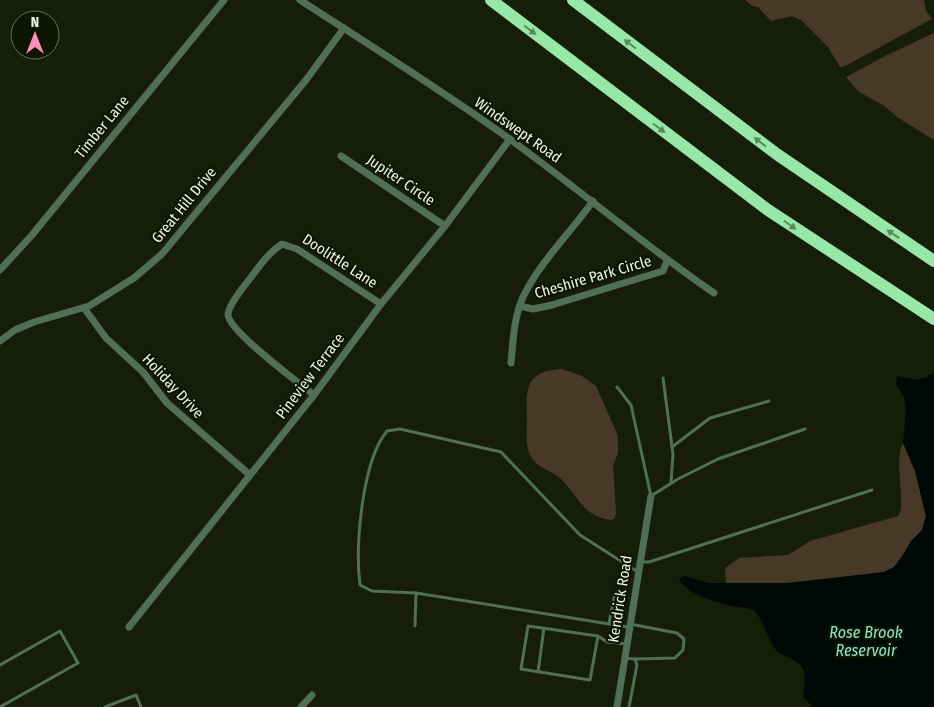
<svg xmlns="http://www.w3.org/2000/svg" width="934" height="707" font-family="'Fira Sans Condensed',sans-serif">
<style>
.green{fill:#483927}
.water{fill:#000905}
.lines{fill:none;stroke-linecap:round;stroke-linejoin:round}
.service{stroke:#506f56;stroke-width:3}
.minor{stroke:#506f56;stroke-width:7}
.motorway{stroke:#97e7a9;stroke-width:12}
.oneway{fill:#59885d}
.labels{text-anchor:middle;stroke-width:4.5;stroke-linejoin:round;paint-order:stroke}
.street-label{font-size:15px;fill:#eef4e5;stroke:#0e1501}
.water-label{font-size:16px;font-style:italic;fill:#8de0cb;stroke:#0e1501}
</style>
<rect width="100%" height="100%" fill="#171e07"/>
<g class="green">
<polygon points="745,0 924,0 926,11 932,19 845,66 840,67 828,47 801,20 792,16 771,21 758,7 752,6"/>
<polygon points="934,33 934,140 897,117 883,105 859,92 846,77 887,55"/>
<path d="M562,369l20,7 14,10 22,50v17l-5,13 3,46 -1,6 -4,2c-29,-4 -33,-25 -51,-42 -10,-9 -23,-9 -30,-23 -5,-11 -3,-21 -3,-33 -1,-32 -3,-51 35,-53z"/>
<path d="M903,443l12,28 11,45 -4,14 -11,12 -17,25 -10,5 -58,8 -39,3 -61,1 -1,-16 14,-10 49,-3 22,-14 88,-25c9,-10 -5,-53 5,-73z"/>
</g>
<path class="water" d="M934,372v335h-121l-10,-10c1,-9 4,-19 0,-28 -5,-11 -21,-11 -28,-20 -9,-12 -11,-28 -21,-39 -8,-3 -15,-2 -23,-4 -14,-3 -47,-14 -52,-27l5,-3 24,7h79l97,-11 10,-5 9,-11 8,-15 11,-11 4,-14 -11,-45 -12,-28 3,-32 -2,-14 -8,-13 1,-8c16,3 24,7 37,-4z"/>
<g class="lines">
<g class="service">
<polyline points="663,378 673,454 671,483"/>
<polyline points="617,387 631,405 651,496 678,479 718,459 805,429"/>
<polyline points="672,447 710,418 769,401"/>
<polyline points="641,562 649,562 872,490"/>
<path d="M416,593l-44,-2 -12,-6c-5,-39 2,-124 27,-154l13,-2 101,23 79,83 58,37"/>
<polyline points="609,623 615,593"/>
<polyline points="630,624 677,633 684,639 683,650 675,658 635,659"/>
<polyline points="415,626 416,593 628,627"/>
<polyline points="598,636 590,680 521,669 528,626 598,636 607,642 627,644"/>
<polyline points="625,658 635,659 637,665 629,707"/>
<polyline points="0,665 60,631 78,663 0,707"/>
<polyline points="538,672 544,628"/>
<polyline points="105,707 136,695 141,707"/>
</g>
<g class="minor">
<path d="M300,0c71,46 143,91 211,140 69,50 133,105 203,153"/>
<polyline points="341,156 445,226"/>
<polyline points="0,270 32,235 224,0"/>
<polyline points="520,306 533,309 552,305 663,271 667,261"/>
<polyline points="84,308 106,338 143,372 167,403 250,475"/>
<polyline points="0,341 15,330 34,322 89,306 134,278 162,254 306,80 344,28"/>
<path d="M511,363c2,-22 3,-48 13,-68 17,-34 47,-63 69,-94"/>
<path d="M314,395c-15,-12 -87,-65 -86,-81 1,-10 14,-25 20,-33 10,-13 20,-28 34,-37l15,5 84,55"/>
<polyline points="129,627 314,395 381,304 445,226 510,139"/>
<polyline points="301,707 312,695"/>
<polyline points="617,707 651,496"/>
</g>
<g class="motorway">
<polyline points="491,0 768,210 934,319"/>
<polyline points="573,0 778,155 934,261"/>
</g>
</g>
<defs><path id="oneway-solid" d="M-6-.8H1V-3.2L6.5 0L1 3.2V.8H-6Z" transform="scale(1.25)"/></defs>
<g class="oneway">
<use href="#oneway-solid" transform="translate(530 30) rotate(37)"/>
<use href="#oneway-solid" transform="translate(630 44) rotate(-143)"/>
<use href="#oneway-solid" transform="translate(659 128) rotate(37)"/>
<use href="#oneway-solid" transform="translate(760 142) rotate(-143)"/>
<use href="#oneway-solid" transform="translate(790 225) rotate(35)"/>
<use href="#oneway-solid" transform="translate(893 234) rotate(-146)"/>
</g>
<g class="labels">
<g class="street-label">
<text transform="translate(102 127) rotate(-51)" y="5">Timber Lane</text>
<text transform="translate(518 130) rotate(35)" y="5">Windswept Road</text>
<text transform="translate(401 180) rotate(34)" y="5">Jupiter Circle</text>
<text transform="translate(184 205) rotate(-51)" y="5">Great Hill Drive</text>
<text transform="translate(340 261) rotate(33)" y="5">Doolittle Lane</text>
<text transform="translate(593 277) rotate(-16)" y="5">Cheshire Park Circle</text>
<text transform="translate(310 376) rotate(-53)" y="5">Pineview Terrace</text>
<text transform="translate(173 386) rotate(47)" y="5">Holiday Drive</text>
<text transform="translate(620 599) rotate(-81)" y="5">Kendrick Road</text>
</g>
<g class="water-label">
<text x="866" y="638">Rose Brook<tspan x="866" dy="18">Reservoir</tspan></text>
</g>
</g>
<g transform="translate(35 35)"><circle r="24" fill="#0e1501" stroke="#686e5c"/>
<path d="M0-4L9 19L0 12L-9 19Z" fill="#fe8ebe"/>
<text y="-8" font-size="14" font-weight="bold" text-anchor="middle" fill="#eef4e5">N</text>
</g>
</svg>
